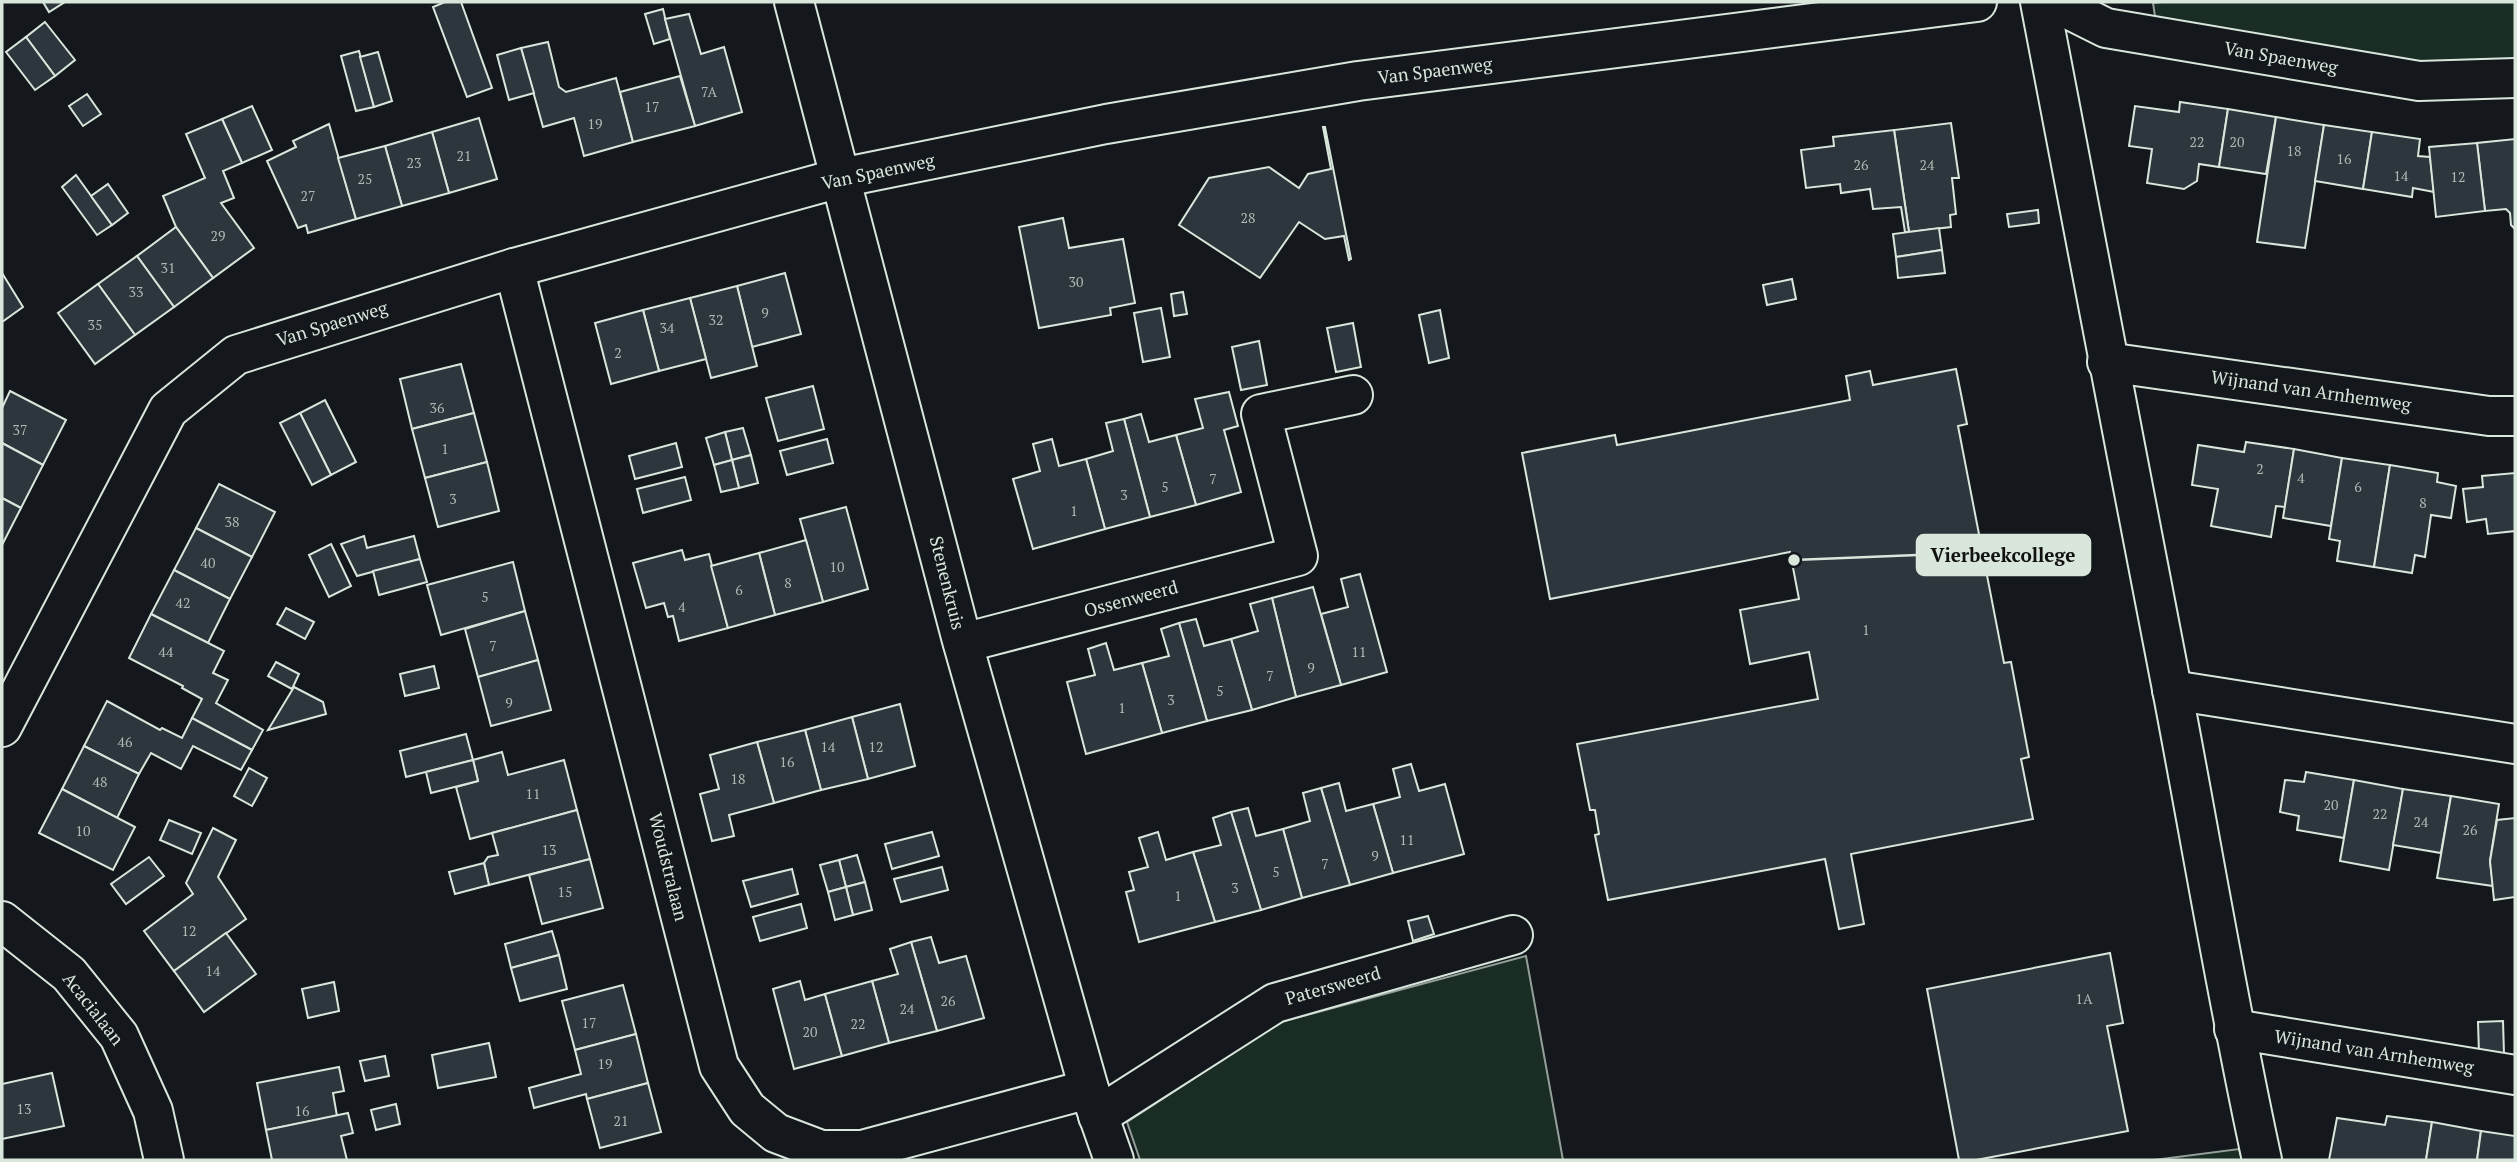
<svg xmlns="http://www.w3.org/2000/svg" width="2517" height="1162" font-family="'PT Serif',serif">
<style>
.green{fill:#1a2d24;stroke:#939e99;stroke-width:2}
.building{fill:#2c363c;stroke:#d8e6dc;stroke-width:2}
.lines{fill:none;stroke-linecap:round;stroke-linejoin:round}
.minor-casing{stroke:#d8e6dc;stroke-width:42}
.minor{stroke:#14181c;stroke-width:38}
.labels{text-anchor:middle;stroke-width:5;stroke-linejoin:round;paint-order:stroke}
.number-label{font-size:14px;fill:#adbab4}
.street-label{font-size:18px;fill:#d8e6dc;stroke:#14181c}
.leader{fill:none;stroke:#d8e6dc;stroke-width:2.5}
.callout-dot{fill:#d8e6dc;stroke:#14181c;stroke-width:2.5}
.callout{fill:#d8e6dc;stroke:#d8e6dc;stroke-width:2.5}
.callout-label{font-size:19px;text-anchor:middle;font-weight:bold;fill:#111}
</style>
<rect width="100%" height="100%" fill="#14181c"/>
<g class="green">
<polygon points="2162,2 2515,2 2515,66 2425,65 2156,23 2153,3"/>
<polygon points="1526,956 1563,1160 1140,1160 1127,1122 1281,1022"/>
<polygon points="2239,1149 2242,1160 2154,1160"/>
</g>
<g class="building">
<polygon points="43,2 65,2 49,12"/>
<polygon points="445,2 461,2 492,88 467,97 433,7"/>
<polygon points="663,9 670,39 654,44 645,14"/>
<polygon points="689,14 701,54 724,47 742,112 695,126 665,19"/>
<polygon points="45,22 75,60 55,76 26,37"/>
<polygon points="26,37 55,76 35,90 6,52"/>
<polygon points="548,42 559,87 566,92 616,78 633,142 584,156 574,118 543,127 521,48"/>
<polygon points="521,48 534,93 509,100 497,55"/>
<polygon points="359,51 374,107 356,111 341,56"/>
<polygon points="378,52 392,101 374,107 360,57"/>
<polygon points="680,76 695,126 633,142 620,92"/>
<polygon points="87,94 101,114 83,126 69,106"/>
<polygon points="2180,102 2228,109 2219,167 2199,164 2197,181 2184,189 2147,183 2152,149 2129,146 2135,106 2179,112"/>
<polygon points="252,106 272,150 242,163 222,119"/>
<polygon points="2228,109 2276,117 2266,174 2219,167"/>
<polygon points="2276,117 2324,125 2305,248 2257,242"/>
<polygon points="479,118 497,179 449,193 432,132"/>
<polygon points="222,119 242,163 223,171 234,198 221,203 254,248 213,278 176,227 163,196 205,178 186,134"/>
<polygon points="1951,123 1959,178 1952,178 1956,214 1950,215 1951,227 1909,232 1894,130"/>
<polygon points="329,124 356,219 308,233 306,225 298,228 267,161 296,147 293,141"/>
<polygon points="2324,125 2372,132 2363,189 2315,181"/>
<polygon points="1323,127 1325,127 1351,259 1349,260 1344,236 1325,239 1299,222 1260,278 1179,225 1209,178 1269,167 1299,188 1308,174 1331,169"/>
<polygon points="1894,130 1909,232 1905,232 1901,207 1873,209 1870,189 1841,193 1840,184 1806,188 1801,150 1834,146 1833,137"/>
<polygon points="432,132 449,193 402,206 385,146"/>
<polygon points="2372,132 2420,139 2418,156 2430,157 2434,192 2413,188 2412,197 2363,189"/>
<polygon points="2515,139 2515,229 2511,225 2510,213 2506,209 2485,211 2477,143"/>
<polygon points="2477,143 2485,211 2436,217 2429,147"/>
<polygon points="385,146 402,206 356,219 338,158"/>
<polygon points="76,175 112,225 97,235 62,187"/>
<polygon points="108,184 128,213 112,225 91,196"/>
<polygon points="2038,210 2039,223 2009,227 2007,214"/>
<polygon points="1063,218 1069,248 1123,239 1135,303 1110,308 1111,315 1039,328 1019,227"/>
<polygon points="176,227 213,278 174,307 137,256"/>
<polygon points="1939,228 1942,250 1896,257 1893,234"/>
<polygon points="1942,250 1945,273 1898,278 1896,257"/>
<polygon points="137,256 174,307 135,335 98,284"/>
<polygon points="2,273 23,307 2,322"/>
<polygon points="785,273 801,334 752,347 737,286"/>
<polygon points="1792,279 1796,299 1767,305 1763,285"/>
<polygon points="98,284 135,335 95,364 58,313"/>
<polygon points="737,286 757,366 711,378 690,298"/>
<polygon points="1183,292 1187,314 1174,316 1171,294"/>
<polygon points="690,298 706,359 659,371 643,310"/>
<polygon points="1161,308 1170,357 1143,362 1134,313"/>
<polygon points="643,310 659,371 611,384 595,323"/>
<polygon points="1440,310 1449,358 1429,363 1419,315"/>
<polygon points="1353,323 1361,367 1336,372 1327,328"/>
<polygon points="1259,341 1267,385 1241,390 1232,347"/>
<polygon points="461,364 474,413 412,429 400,379"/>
<polygon points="1956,369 1967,424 1958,426 2004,663 2011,662 2029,757 2021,759 2033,819 1851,854 1864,924 1839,929 1825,859 1608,900 1595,835 1599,834 1595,810 1590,810 1577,744 1818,699 1809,652 1750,664 1740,610 1799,599 1790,552 1550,599 1522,453 1615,435 1617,445 1850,400 1846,376 1870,371 1873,385"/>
<polygon points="813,386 824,429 778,441 766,398"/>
<polygon points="10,391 66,420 43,465 2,443 2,408"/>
<polygon points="1229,392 1238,426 1224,430 1241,492 1196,505 1176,435 1203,428 1195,399"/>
<polygon points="325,400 356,462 331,475 300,413"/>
<polygon points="300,413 331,475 312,485 280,423"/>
<polygon points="474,413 487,462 425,478 412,429"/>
<polygon points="1141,414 1149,442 1176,435 1196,505 1150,517 1124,419"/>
<polygon points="1124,419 1150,517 1105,529 1086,459 1113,451 1106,423"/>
<polygon points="743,428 751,455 732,460 725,432"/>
<polygon points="725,432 732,460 714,465 706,438"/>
<polygon points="827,439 833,463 787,475 780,451"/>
<polygon points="1052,439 1059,466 1086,459 1105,529 1033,549 1013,479 1040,471 1033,444"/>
<polygon points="2246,442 2294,449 2285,507 2276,506 2271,537 2211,526 2218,489 2192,485 2198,445 2244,452"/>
<polygon points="2,443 43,465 21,508 2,498"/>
<polygon points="676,443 682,467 635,479 629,456"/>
<polygon points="2294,449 2342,458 2331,526 2283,518"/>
<polygon points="751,455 758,483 739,488 732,460"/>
<polygon points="2342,458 2390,465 2374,567 2337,561 2340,541 2329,539"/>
<polygon points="732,460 739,488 721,492 714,465"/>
<polygon points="487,462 499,511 438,527 425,478"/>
<polygon points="2390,465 2438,473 2437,482 2456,486 2451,518 2431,515 2425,557 2415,555 2412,573 2374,567"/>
<polygon points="2515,473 2515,531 2488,534 2486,519 2467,522 2463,489 2483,487 2482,476"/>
<polygon points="685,477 691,500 643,513 637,489"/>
<polygon points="219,484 275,512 252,557 196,528"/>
<polygon points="2,498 21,508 2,545"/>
<polygon points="846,507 868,589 823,602 800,519"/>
<polygon points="196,528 252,557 230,599 174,570"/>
<polygon points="364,536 367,548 414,536 420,559 357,576 341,544"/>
<polygon points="806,540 823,602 775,615 759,553"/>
<polygon points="331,544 351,586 329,597 309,555"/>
<polygon points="682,550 685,560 709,554 728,628 679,641 673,616 668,617 664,603 646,608 633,563"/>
<polygon points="759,553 775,615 728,628 711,566"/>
<polygon points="420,559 427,582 379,595 373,571"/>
<polygon points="513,562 525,611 441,635 427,585"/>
<polygon points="174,570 230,599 208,643 151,614"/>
<polygon points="1360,574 1387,672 1341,685 1321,614 1348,607 1341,579"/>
<polygon points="1313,587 1341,685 1296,697 1272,598"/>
<polygon points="1272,598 1296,697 1252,710 1231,639 1258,631 1250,604"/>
<polygon points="286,608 314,622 305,639 277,624"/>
<polygon points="525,611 538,660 478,677 465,629"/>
<polygon points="151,614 224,651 213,673 228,680 216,703 263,730 252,750 192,718 202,699 182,688 183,686 129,658"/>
<polygon points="1196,619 1204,646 1231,639 1252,710 1207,721 1179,623"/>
<polygon points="1179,623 1207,721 1162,733 1142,663 1169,656 1161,629"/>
<polygon points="1106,643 1114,670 1142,663 1162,733 1086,754 1067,682 1095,675 1088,649"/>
<polygon points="538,660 551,710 491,726 478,677"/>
<polygon points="276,662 299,674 292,689 268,676"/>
<polygon points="434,666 439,688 405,696 400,674"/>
<polygon points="294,687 323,702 326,714 268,730"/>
<polygon points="107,701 160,730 162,728 182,738 192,718 252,750 241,770 193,746 181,769 151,753 139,774 84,746"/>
<polygon points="900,704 915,766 868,779 852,717"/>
<polygon points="852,717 868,779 821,790 805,730"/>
<polygon points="805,730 821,790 774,803 757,742"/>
<polygon points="466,734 473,760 406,777 400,751"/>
<polygon points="757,742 774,803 729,815 734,836 712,841 700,794 719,789 710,755"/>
<polygon points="84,746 139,774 117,818 62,789"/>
<polygon points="502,752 508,775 564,760 577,810 470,839 456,787 478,781 473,760"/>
<polygon points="473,760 478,781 431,793 426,772"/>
<polygon points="1411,764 1419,791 1445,784 1464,854 1393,873 1373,804 1400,797 1393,769"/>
<polygon points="249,768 267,778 252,806 234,796"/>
<polygon points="2306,772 2354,780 2344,838 2297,830 2299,816 2280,812 2285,780 2304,782"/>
<polygon points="2354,780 2403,789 2389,870 2340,861"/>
<polygon points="1339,783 1346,811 1373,804 1393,873 1350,885 1321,788"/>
<polygon points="1321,788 1350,885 1302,898 1283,829 1310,821 1303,793"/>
<polygon points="62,789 135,827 113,870 39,833"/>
<polygon points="2403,789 2451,796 2441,853 2393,845"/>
<polygon points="2451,796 2499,804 2490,861 2493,886 2437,878"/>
<polygon points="1248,808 1256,836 1283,829 1302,898 1261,910 1231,812"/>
<polygon points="577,810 590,859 489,885 484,863 488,857 498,855 492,833"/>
<polygon points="1231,812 1261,910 1215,922 1193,852 1221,845 1213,818"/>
<polygon points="2515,818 2515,897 2494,900 2490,861 2497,820"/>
<polygon points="169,820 201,833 192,854 160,840"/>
<polygon points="213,828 236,840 218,877 246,919 174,971 144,931 193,894 186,883"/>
<polygon points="932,832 939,856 892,869 885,844"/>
<polygon points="1158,832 1166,860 1193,852 1215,922 1139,942 1126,892 1134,890 1129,872 1148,867 1139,838"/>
<polygon points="857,855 865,882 846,887 839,860"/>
<polygon points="149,857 164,876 126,904 111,884"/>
<polygon points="590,859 603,908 542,924 529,875"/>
<polygon points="839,860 846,887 828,892 820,865"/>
<polygon points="484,863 489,885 455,894 449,872"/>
<polygon points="942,867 948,890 901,902 894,879"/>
<polygon points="792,869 798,894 751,907 743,881"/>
<polygon points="865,882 872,910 853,915 846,887"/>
<polygon points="846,887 853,915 835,920 828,892"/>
<polygon points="801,904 807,928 760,941 753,917"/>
<polygon points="1428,916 1434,934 1413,941 1408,921"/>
<polygon points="552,931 559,955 511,968 505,944"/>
<polygon points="226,933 256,974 204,1012 174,971"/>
<polygon points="931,937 939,963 966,956 984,1018 937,1031 911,942"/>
<polygon points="911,942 937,1031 889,1043 872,981 898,974 890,949"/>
<polygon points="2110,953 2123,1023 2107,1026 2128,1131 1976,1160 1959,1160 1927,989"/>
<polygon points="559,955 567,989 520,1001 511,968"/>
<polygon points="800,981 805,1000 825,994 842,1056 794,1069 773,989"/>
<polygon points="872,981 889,1043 842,1056 825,994"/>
<polygon points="334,982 339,1011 308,1018 302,989"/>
<polygon points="623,985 636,1034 575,1050 562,1001"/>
<polygon points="2503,1021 2504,1054 2479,1054 2478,1022"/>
<polygon points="636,1034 648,1083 587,1099 586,1094 534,1108 529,1088 581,1074 575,1050"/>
<polygon points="489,1043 496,1077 438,1088 432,1055"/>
<polygon points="385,1056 389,1076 365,1081 360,1061"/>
<polygon points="339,1067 344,1091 333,1093 337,1116 266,1130 257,1083"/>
<polygon points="52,1073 64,1126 2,1139 2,1084"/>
<polygon points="648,1083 661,1132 600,1148 587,1099"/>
<polygon points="396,1104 400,1124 376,1130 371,1110"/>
<polygon points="348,1113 353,1133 341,1136 347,1160 272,1160 266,1130"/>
<polygon points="2387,1116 2432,1122 2426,1160 2329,1160 2337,1118 2385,1125"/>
<polygon points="2432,1122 2481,1131 2477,1160 2426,1160"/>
<polygon points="2481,1131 2515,1136 2515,1160 2477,1160"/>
</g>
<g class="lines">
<g class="minor-casing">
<g id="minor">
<polyline points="794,2 961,637 1089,1089 1114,1160"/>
<path d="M2040,2c43,229 88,458 132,687 30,157 56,315 90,471"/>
<polyline points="2054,2 2106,28 2419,81 2515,78"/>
<polyline points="514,268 719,1066 747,1109 776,1133 821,1150 862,1150 1089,1089"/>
<polyline points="2107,362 2489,416 2515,416"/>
<polyline points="963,643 1298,556 1261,414 1353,395"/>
<polyline points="2172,690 2515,744"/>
<polyline points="2,727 168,410 236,355 514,268 840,178 1106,124 1358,81 1977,2"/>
<polyline points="2,921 69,974 119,1036 153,1111 164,1160"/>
<polyline points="2234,1029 2515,1075"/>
<polyline points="1098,1116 1275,1003 1513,935"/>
</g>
</g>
<use href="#minor" class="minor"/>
</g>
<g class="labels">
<g class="number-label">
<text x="709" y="97">7A</text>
<text x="652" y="112">17</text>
<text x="595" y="129">19</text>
<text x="2197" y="147">22</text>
<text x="2237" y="147">20</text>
<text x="2294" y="156">18</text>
<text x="464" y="161">21</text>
<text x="2344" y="164">16</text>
<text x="414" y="168">23</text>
<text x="1861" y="170">26</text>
<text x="1927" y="170">24</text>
<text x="2401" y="181">14</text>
<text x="2458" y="182">12</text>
<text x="365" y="184">25</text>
<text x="308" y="201">27</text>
<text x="1248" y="223">28</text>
<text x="218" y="241">29</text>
<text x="168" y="273">31</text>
<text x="1076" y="287">30</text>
<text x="136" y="297">33</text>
<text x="765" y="318">9</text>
<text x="716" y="325">32</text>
<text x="95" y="330">35</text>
<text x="667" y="333">34</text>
<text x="618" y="358">2</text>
<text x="437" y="413">36</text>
<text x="20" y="435">37</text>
<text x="445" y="454">1</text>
<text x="2260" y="474">2</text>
<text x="2301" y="483">4</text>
<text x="1213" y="484">7</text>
<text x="1165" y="492">5</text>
<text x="2358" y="492">6</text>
<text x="1124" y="500">3</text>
<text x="453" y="504">3</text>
<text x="2423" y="508">8</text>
<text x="1074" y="516">1</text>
<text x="232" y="527">38</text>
<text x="208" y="568">40</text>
<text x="837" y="572">10</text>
<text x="788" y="588">8</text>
<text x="739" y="595">6</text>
<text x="485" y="602">5</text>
<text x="183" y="608">42</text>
<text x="682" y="612">4</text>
<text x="1866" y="635">1</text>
<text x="493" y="651">7</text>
<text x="166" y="657">44</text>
<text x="1359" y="657">11</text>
<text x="1311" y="673">9</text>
<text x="1270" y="681">7</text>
<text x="1220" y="696">5</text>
<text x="1171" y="705">3</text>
<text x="509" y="708">9</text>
<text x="1122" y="713">1</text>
<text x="125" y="747">46</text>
<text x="828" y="752">14</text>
<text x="876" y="752">12</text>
<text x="787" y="767">16</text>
<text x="738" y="784">18</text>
<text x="100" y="787">48</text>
<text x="533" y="799">11</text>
<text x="2331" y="810">20</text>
<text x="2380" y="819">22</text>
<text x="2421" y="827">24</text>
<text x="2470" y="835">26</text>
<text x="83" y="836">10</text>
<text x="1407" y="845">11</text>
<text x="549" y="855">13</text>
<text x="1375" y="861">9</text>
<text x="1325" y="869">7</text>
<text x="1276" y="877">5</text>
<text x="1235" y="893">3</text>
<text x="565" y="897">15</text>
<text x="1178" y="901">1</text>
<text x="189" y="936">12</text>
<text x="213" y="976">14</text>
<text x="2084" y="1004">1A</text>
<text x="948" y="1006">26</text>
<text x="907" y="1014">24</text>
<text x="589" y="1028">17</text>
<text x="858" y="1029">22</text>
<text x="810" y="1037">20</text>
<text x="605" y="1069">19</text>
<text x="24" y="1114">13</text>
<text x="302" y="1116">16</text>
<text x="621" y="1126">21</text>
</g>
<g class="street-label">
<text transform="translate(2281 58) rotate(10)" y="6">Van Spaenweg</text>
<text transform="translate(1435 71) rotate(-7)" y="6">Van Spaenweg</text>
<text transform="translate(878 172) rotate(-12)" y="6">Van Spaenweg</text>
<text transform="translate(332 324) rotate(-17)" y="6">Van Spaenweg</text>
<text transform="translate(2311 391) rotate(8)" y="6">Wijnand van Arnhemweg</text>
<text transform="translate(947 583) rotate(76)" y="6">Stenenkruis</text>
<text transform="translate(1131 599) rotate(-15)" y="6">Ossenweerd</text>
<text transform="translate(668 867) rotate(76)" y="6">Woudstralaan</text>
<text transform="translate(1333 986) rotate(-16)" y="6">Patersweerd</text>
<text transform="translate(93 1009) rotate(52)" y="6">Acacialaan</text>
<text transform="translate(2374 1052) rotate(9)" y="6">Wijnand van Arnhemweg</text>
</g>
</g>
<path class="leader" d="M1794 560L1917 555"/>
<circle class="callout-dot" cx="1794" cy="560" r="7"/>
<rect class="callout" x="1917" y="535" width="173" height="40" rx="7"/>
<g class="callout-label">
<text x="2003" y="562">Vierbeekcollege</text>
</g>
<rect width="2517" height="1162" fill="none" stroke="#d8e6dc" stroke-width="7"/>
</svg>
